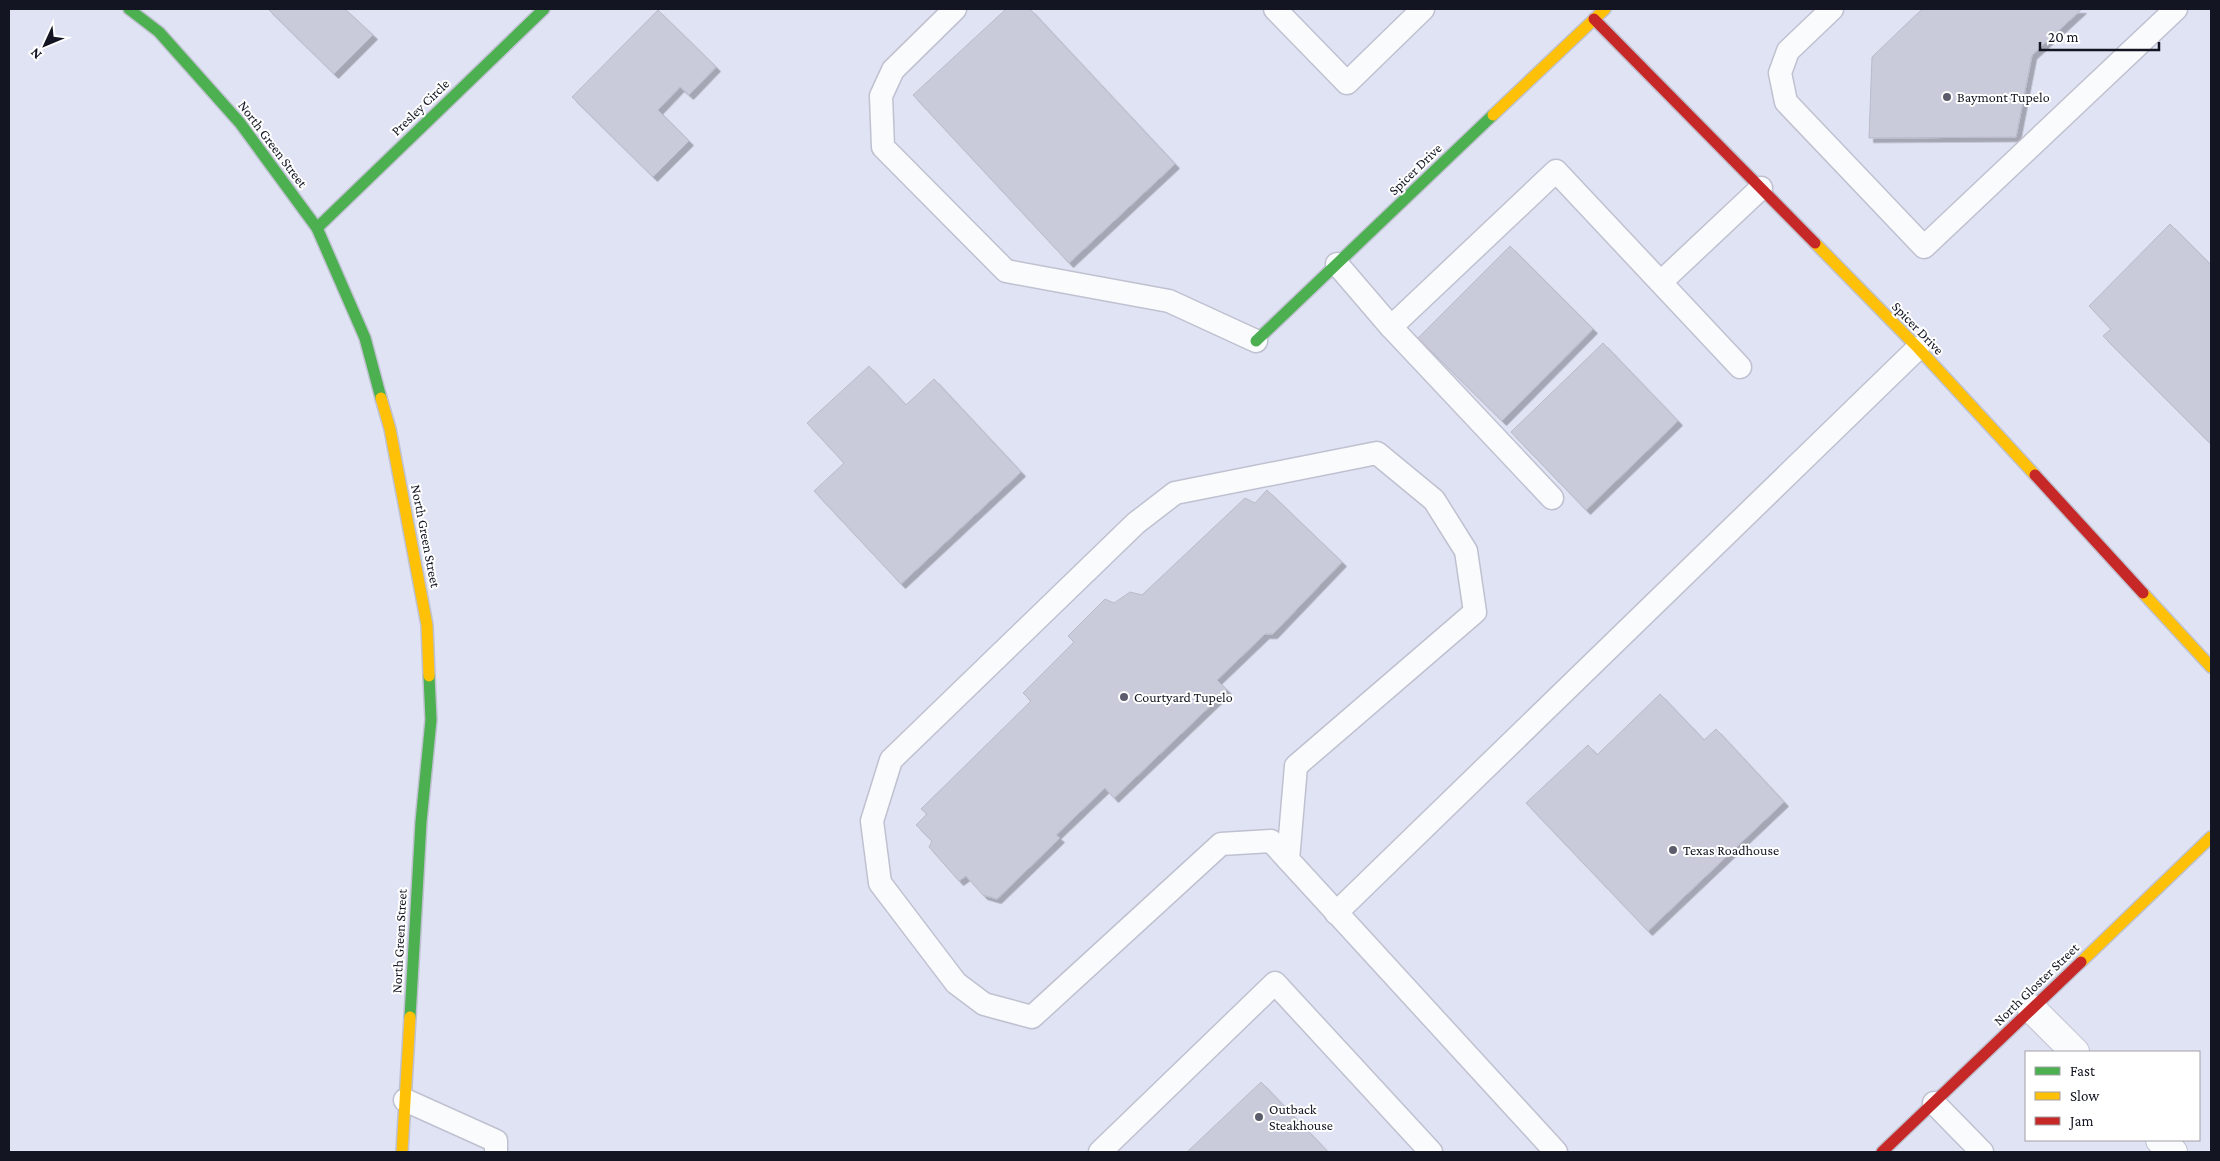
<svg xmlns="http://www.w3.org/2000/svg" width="2220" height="1161" font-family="'Crimson Pro',serif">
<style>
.building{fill:#c9cbda;stroke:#b9bbca;filter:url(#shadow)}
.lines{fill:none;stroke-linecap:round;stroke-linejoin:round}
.lane-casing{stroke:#bfc1d0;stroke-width:25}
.street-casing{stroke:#bfc1d0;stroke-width:30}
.fast-casing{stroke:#bfc1d0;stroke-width:14}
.slow-casing{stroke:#bfc1d0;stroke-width:14}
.jam-casing{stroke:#bfc1d0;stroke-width:14}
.lane{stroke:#fafbfd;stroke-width:22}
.street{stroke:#fafbfd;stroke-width:28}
.fast{stroke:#4caf50;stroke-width:11}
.slow{stroke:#ffc107;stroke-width:11}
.jam{stroke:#c62828;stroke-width:11}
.poi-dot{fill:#5b5d6c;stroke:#fff;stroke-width:2}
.labels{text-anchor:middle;stroke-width:4;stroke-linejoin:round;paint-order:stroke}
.poi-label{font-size:14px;fill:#131522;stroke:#fff;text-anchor:start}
.street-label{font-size:14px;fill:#131522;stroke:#fff}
</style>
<defs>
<filter id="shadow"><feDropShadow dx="4.5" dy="4.5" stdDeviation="0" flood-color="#0004"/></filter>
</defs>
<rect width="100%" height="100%" fill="#e0e3f4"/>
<g class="building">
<polygon points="268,9 345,9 373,35 334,74"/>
<polygon points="1006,9 1030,9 1175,164 1069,263 913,95"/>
<polygon points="1922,9 2082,9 2032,55 2016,137 1869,138 1872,57"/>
<polygon points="658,10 716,67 689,95 680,87 658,110 689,141 653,177 572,97"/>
<polygon points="2170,224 2211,265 2211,444 2103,336 2111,329 2089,306"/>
<polygon points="1510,246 1593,329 1502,421 1418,338"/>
<polygon points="1603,343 1678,421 1586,510 1511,432"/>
<polygon points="869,366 906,405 934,379 1021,472 901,584 814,491 844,463 807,423"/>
<polygon points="1267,490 1342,562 1273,634 1265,634 1217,680 1227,690 1114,798 1105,788 1056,835 1060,838 997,899 983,895 966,876 959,881 929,847 932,841 916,825 927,814 921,809 1031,701 1023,693 1074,642 1068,636 1105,599 1114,603 1130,592 1142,595 1245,498 1255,503"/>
<polygon points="1660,694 1704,740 1716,729 1784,802 1648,931 1526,803 1588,745 1597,755"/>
<polygon points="1261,1082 1328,1152 1187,1152"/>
</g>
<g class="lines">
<g class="lane-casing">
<g id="lane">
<polyline points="955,9 893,70 881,96 883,147 1006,271 1169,301 1256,341"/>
<polyline points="1275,9 1347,83 1423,9"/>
<polyline points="1832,9 1788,51 1780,73 1786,102 1924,247 2176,9"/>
<polyline points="1337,264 1391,327"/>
<polyline points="1661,282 1761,188"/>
<polyline points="1552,498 1391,327 1556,171 1740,367"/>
<polyline points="1288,860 1296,766 1475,612 1466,551 1434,500 1377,453 1175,493 1136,523 891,760 872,821 880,883 956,983 984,1004 1032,1017 1221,844 1271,841 1556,1152"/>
<polyline points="1336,913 1918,348"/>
<polyline points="405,1100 496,1141 496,1152"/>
<polyline points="1934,1103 1982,1152"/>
<polyline points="1100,1152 1275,983 1431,1152"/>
</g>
</g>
<g class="street-casing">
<g id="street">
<polyline points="2032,1009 2075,1052"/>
<polyline points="2160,1140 2173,1152"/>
</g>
</g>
<g class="fast-casing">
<g id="fast">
<polyline points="129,9 159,32 240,123 317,228 365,338 381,398"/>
<polyline points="317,228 544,9"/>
<polyline points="1256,341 1493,115"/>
<polyline points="410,1017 421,822 431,720 429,676"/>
</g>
</g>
<g class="slow-casing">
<g id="slow">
<polyline points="1493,115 1605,9"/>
<polyline points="1815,243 1918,348 2035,475"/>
<polyline points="381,398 390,429 427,625 429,676"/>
<polyline points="2143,593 2211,667"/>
<polyline points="2081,962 2211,837"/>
<polyline points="402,1152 410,1017"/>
</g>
</g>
<g class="jam-casing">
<g id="jam">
<polyline points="1594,19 1815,243"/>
<polyline points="2035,475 2143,593"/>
<polyline points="1882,1152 2081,962"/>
</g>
</g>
<use href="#lane" class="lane"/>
<use href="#street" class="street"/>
<use href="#fast" class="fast"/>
<use href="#slow" class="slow"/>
<use href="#jam" class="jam"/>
</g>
<g class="poi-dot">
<circle cx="1947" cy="97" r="5"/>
<circle cx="1124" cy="697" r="5"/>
<circle cx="1673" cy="850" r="5"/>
<circle cx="1259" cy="1117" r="5"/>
</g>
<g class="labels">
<g class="poi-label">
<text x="1957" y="102">Baymont Tupelo</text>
<text x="1134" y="702">Courtyard Tupelo</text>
<text x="1683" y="855">Texas Roadhouse</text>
<text x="1269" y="1114">Outback<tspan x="1269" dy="16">Steakhouse</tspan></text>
</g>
<g class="street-label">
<text transform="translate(420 107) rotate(-44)" y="5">Presley Circle</text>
<text transform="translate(273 144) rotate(53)" y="5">North Green Street</text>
<text transform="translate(1415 169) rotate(-44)" y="5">Spicer Drive</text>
<text transform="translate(1918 328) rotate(46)" y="5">Spicer Drive</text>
<text transform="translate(426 536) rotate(79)" y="5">North Green Street</text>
<text transform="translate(399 941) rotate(-87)" y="5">North Green Street</text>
<text transform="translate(2036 984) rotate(-44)" y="5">North Gloster Street</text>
</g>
</g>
<rect width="2220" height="1161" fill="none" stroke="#131522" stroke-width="20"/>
<rect x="2025" y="1051" width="175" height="90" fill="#ffffff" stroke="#a1a1a7"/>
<rect x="2035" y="1067" width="25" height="8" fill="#4caf50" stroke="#a1a1a7"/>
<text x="2070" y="1076" font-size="15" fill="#131522">Fast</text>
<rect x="2035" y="1092" width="25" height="8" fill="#ffc107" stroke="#a1a1a7"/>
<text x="2070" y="1101" font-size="15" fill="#131522">Slow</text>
<rect x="2035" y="1117" width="25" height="8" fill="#c62828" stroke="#a1a1a7"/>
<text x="2070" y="1126" font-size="15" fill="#131522">Jam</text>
<g transform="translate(45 45) rotate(226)" stroke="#ffffff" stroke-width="4" paint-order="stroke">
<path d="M0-4L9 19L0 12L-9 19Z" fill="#131522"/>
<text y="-8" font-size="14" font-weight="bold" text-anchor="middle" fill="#131522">N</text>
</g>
<path d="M2040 42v8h119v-8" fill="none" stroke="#131522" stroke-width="2.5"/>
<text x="2048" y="42" font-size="15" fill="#131522" stroke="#ffffff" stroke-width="4" paint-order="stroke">20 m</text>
</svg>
